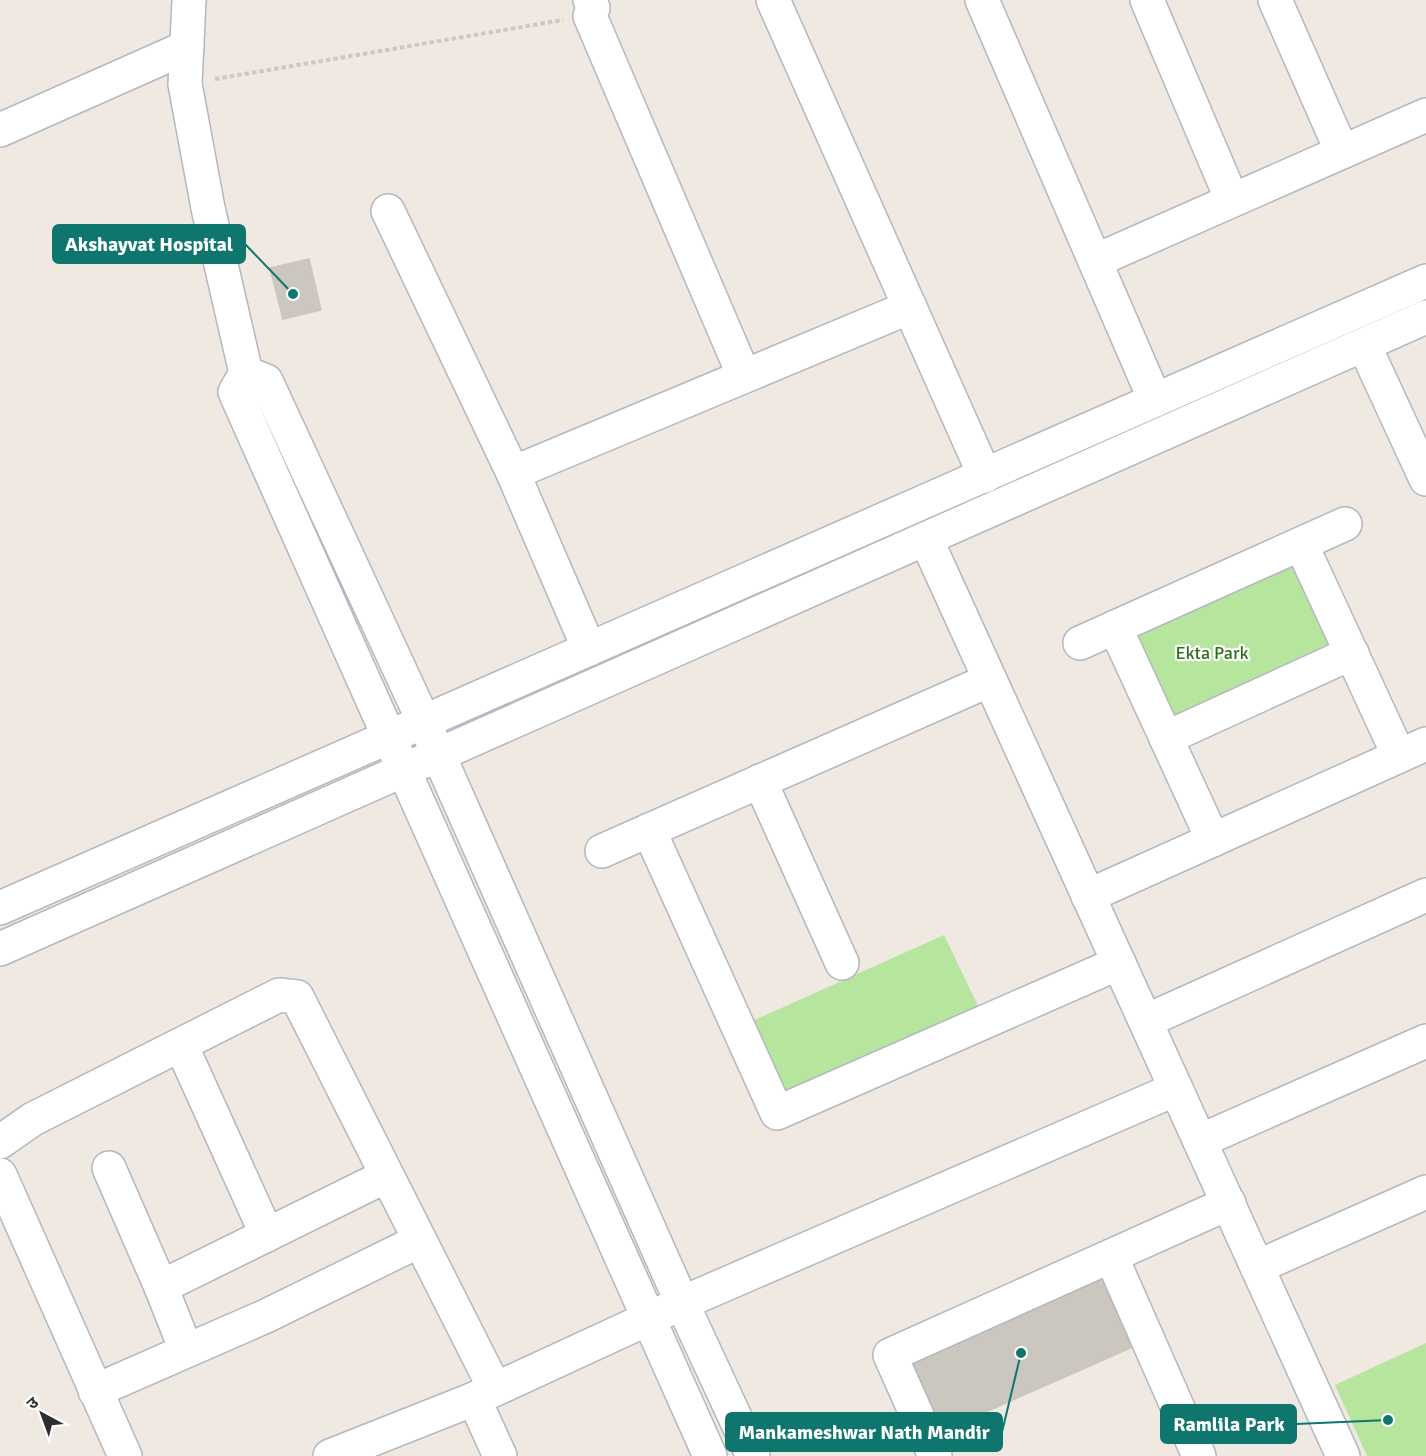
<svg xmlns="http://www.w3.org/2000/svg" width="1426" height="1456" font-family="Signika,'Noto Sans Devanagari',sans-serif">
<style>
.green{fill:#b6e59e}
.building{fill:#cbc7bf;stroke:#cbc5ba;stroke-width:1.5}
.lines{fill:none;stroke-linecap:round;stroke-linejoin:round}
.street-casing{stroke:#b4b7c1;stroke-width:36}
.secondary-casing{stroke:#b4b7c1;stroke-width:36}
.path{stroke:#c9c9c9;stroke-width:4;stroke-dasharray:4.5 3;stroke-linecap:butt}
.street{stroke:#fff;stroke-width:33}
.secondary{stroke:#fff;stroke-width:33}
.labels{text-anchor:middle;stroke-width:4.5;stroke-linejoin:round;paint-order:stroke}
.park-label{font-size:18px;fill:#2c6e1b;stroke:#fff}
.leader{fill:none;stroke:#0f766e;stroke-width:2}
.callout-dot{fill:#0f766e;stroke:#fff;stroke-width:2}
.callout{fill:#0f766e;stroke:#0f766e;stroke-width:2}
.callout-label{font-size:20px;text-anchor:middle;font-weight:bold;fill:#fff}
</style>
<rect width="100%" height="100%" fill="#efe9e1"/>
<g class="green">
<polygon points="1298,557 1340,653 1174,728 1131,632"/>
<polygon points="944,935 979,1008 781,1095 748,1023"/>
<polygon points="1426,1343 1426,1456 1367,1456 1335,1385"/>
</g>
<g class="building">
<polygon points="309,259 321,310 283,319 270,268"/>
<polygon points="1103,1271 1137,1345 938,1433 905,1360"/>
</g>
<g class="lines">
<g class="street-casing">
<g id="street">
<polyline points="189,0 185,84 208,208 246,373"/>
<polyline points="590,0 593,8 590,16 744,376"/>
<polyline points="773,0 985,476"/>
<polyline points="982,0 1155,400"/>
<polyline points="1147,0 1232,200"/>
<polyline points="1275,0 1342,152"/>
<polyline points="0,130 187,47"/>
<polyline points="388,211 513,473 589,649"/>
<polyline points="1095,261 1426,115"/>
<polyline points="1364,345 1426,479"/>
<polyline points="513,473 910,307"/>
<polyline points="926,539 1343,1456"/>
<polyline points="1301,544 1399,756"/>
<polyline points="1115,627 1213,840"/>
<polyline points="1080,643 1345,524"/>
<polyline points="1166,738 1352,653"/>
<polyline points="760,781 842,963"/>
<polyline points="649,830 777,1113 1119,963"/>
<polyline points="602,851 990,680"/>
<polyline points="1088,896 1426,744"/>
<polyline points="0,908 1426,281"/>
<polyline points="0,949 1426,317"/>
<polyline points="1146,1021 1426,895"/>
<polyline points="181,1045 267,1235"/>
<polyline points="1200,1141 1426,1041"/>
<polyline points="0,1142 33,1119 279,995 297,997 495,1389"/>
<polyline points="109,1168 161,1287"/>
<polyline points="0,1175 125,1456"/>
<polyline points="1111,1256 1199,1456"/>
<polyline points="1257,1267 1426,1192"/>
<polyline points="186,1350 161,1287 386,1176"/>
<polyline points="95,1391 266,1316 419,1241"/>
<polyline points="474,1399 500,1456"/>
<polyline points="330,1456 474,1399 682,1303 1176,1089"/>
<polyline points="935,1456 890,1355 1229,1203"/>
</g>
</g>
<g class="secondary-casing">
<polyline id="secondary" points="710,1456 235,392 246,373 266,381 424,722 682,1303 753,1456"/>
</g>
<polyline class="path" points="215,79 563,20"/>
<use href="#street" class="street"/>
<use href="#secondary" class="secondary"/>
</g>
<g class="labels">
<g class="park-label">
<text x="1212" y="659">Ekta Park</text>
</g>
</g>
<path class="leader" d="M293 294L245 244M1388 1420L1296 1424M1021 1353L1002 1432"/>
<g class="callout-dot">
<circle cx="293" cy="294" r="6"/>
<circle cx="1388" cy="1420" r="6"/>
<circle cx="1021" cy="1353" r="6"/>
</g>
<g class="callout">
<rect x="53" y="225" width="192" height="38" rx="6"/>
<rect x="1161" y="1405" width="135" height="38" rx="6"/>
<rect x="726" y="1413" width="276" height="38" rx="6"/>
</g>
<g class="callout-label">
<text x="149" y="251">Akshayvat Hospital</text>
<text x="1229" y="1431">Ramlila Park</text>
<text x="864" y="1439">Mankameshwar Nath Mandir</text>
</g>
<g transform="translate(42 1414) rotate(319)" stroke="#ffffff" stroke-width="4.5" paint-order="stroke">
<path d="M0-4.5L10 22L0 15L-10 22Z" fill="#2e2e2e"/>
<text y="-9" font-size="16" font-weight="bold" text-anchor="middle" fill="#2e2e2e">उ</text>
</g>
</svg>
